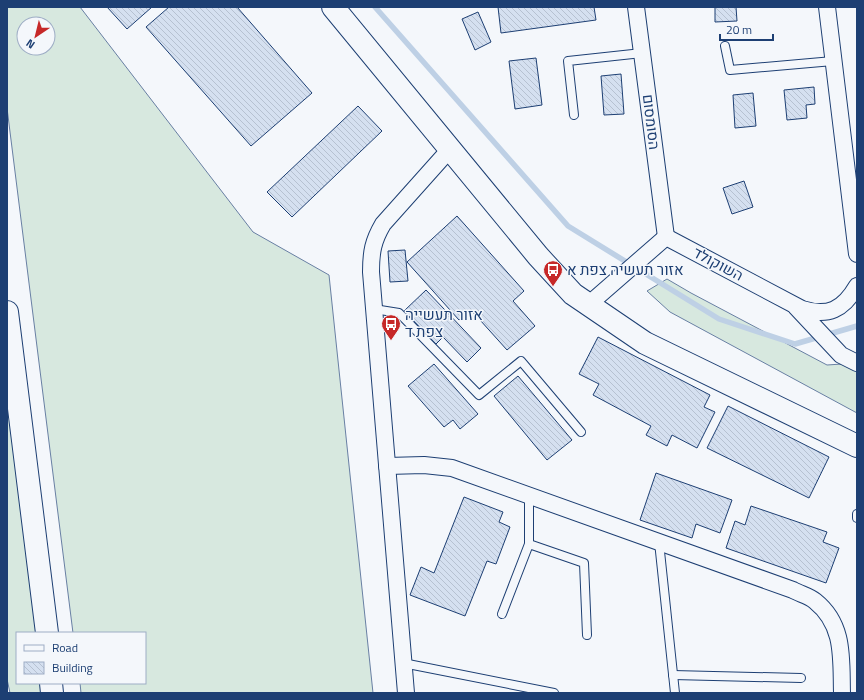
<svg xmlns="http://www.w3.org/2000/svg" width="864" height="700" font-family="'Titillium Web',Heebo,sans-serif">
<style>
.grass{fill:#d7e8df;stroke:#687fa3;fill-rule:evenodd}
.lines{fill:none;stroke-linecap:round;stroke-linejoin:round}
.stream{stroke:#bed0e5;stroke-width:5.5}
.building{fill:url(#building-back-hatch);stroke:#1d3f73}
.lane-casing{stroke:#1d3f73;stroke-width:10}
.street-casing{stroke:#1d3f73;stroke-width:18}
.secondary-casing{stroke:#1d3f73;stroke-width:24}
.highway-casing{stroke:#1d3f73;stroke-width:24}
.lane{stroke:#f4f7fb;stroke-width:8}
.street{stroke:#f4f7fb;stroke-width:16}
.secondary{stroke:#f4f7fb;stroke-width:22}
.highway{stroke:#f4f7fb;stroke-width:22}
.labels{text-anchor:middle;stroke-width:3;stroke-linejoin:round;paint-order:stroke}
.street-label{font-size:15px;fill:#1d3f73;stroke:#f4f7fb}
.poi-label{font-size:15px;fill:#1d3f73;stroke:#f4f7fb;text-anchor:start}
</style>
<defs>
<pattern id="building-back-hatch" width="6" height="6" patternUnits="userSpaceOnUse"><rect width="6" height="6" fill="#d5e0f0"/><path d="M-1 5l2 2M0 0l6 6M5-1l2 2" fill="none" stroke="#b6c1d1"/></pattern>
</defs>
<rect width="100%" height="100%" fill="#f4f7fb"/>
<g class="grass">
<path d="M7,7h73l173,225 76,43 44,418h-292l-1,-10h65v-50h-72l-66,-525zM24,24h24v24h-24z"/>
<polygon points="667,279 691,293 827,365 857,363 857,413 670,312 647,291"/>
<polygon points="7,394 37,633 17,633 17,683 41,683 41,693 10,693 7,679"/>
</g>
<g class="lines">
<polyline class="stream" points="375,7 568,226 719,319 795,344 857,326"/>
</g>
<g class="building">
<polygon points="107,7 152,7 127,29"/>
<polygon points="169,7 237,7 312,93 251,146 146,27"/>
<polygon points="498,7 594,7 596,20 501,33"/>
<polygon points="715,7 736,7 737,21 715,22"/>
<polygon points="478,12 491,42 475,50 462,19"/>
<polygon points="536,58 542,105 515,109 509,61"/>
<polygon points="621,74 624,114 604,115 601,76"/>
<polygon points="814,87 815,104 806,105 807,118 787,120 784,90"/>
<polygon points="753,93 756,126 735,128 733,95"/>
<polygon points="358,106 382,131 292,217 267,192"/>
<polygon points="744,181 753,207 732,214 723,188"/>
<polygon points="457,216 524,291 513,301 535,326 507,350 471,310 459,320 407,262"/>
<polygon points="405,250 408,281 390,282 388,251"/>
<polygon points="426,290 481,348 467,362 443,337 436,344 404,311"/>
<polygon points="598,337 710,395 704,407 715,412 697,448 672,435 667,446 646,435 651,426 593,395 599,384 579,374"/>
<polygon points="434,364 478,414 460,429 453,420 444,427 408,386"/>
<polygon points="518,376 572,440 547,460 494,396"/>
<polygon points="728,406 829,457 809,498 707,448"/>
<polygon points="656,473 732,500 720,533 696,524 692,538 640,520"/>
<polygon points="464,497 503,512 499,522 510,527 496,564 487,561 465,616 410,595 421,567 434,573"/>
<polygon points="751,506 827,532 823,542 839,548 826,583 726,548 735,521 745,525"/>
</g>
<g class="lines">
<g class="lane-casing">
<g id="lane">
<polyline points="725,46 730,70 833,61"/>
<polyline points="574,115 568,61 642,53"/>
<polyline points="374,309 399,313 479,395 521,361 581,432"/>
<polyline points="529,495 529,544"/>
<polyline points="857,514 857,518"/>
<polyline points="659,542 675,693"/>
<polyline points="502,614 529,544 584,563 587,635"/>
<polyline points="403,663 554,693"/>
<polyline points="673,675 801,678"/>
</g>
</g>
<g class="street-casing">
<g id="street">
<polyline points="636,7 666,237"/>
<polyline points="827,7 857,254"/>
<path d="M588,305l78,-68 136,72c26,8 41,1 55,-23"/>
<polyline points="796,307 841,355 857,363"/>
<path d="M387,466l37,-1 28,3 341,122c7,4 16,6 22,11 30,24 26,58 27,92"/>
<path d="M406,693l-35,-421c0,-20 2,-31 12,-48l67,-75"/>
</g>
</g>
<g class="secondary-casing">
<polyline id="secondary" points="333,7 538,256 573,294 645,343 857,446"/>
</g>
<g class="highway-casing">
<g id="highway">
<polyline points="7,312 47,633"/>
<polyline points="51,683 52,693"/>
</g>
</g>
<use href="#lane" class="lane"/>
<use href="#street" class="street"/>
<use href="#secondary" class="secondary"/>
<use href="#highway" class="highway"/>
</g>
<defs>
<g id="bus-pin" transform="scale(1)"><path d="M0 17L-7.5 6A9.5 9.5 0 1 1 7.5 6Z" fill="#c62828" stroke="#f4f7fb"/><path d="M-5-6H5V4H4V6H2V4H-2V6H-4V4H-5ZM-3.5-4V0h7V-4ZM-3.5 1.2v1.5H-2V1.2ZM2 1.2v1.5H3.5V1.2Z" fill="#fff"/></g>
</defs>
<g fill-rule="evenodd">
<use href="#bus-pin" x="553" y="270"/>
<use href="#bus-pin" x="391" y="324"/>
</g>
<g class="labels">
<g class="street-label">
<text transform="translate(651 122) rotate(83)" y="5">הסומסום</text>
<text transform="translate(718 264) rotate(28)" y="5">השוקולד</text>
</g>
<g class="poi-label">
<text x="567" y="275">אזור תעשיה צפת א</text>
<text x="405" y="320">אזור תעשייה<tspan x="405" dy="17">צפת ד</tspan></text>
</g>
</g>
<rect width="864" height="700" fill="none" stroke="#1d3f73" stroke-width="16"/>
<rect x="16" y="632" width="130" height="52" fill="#f4f7fb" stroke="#9eadc5"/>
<rect x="24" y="645" width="20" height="6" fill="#f4f7fb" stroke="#9eadc5"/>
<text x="52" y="652" font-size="12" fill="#1d3f73">Road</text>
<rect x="24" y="662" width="20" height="12" fill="url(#building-back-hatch)" stroke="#9eadc5"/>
<text x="52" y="672" font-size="12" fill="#1d3f73">Building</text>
<g transform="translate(36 36) rotate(215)"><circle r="19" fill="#f4f7fb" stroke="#9eadc5"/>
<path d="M0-3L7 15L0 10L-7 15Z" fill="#c62828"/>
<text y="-6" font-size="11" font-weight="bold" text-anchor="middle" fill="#1d3f73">N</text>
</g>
<path d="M720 34v6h53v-6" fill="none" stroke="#1d3f73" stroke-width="2"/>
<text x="726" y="34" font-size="12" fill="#1d3f73" stroke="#f4f7fb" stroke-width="3" paint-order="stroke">20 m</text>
</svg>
